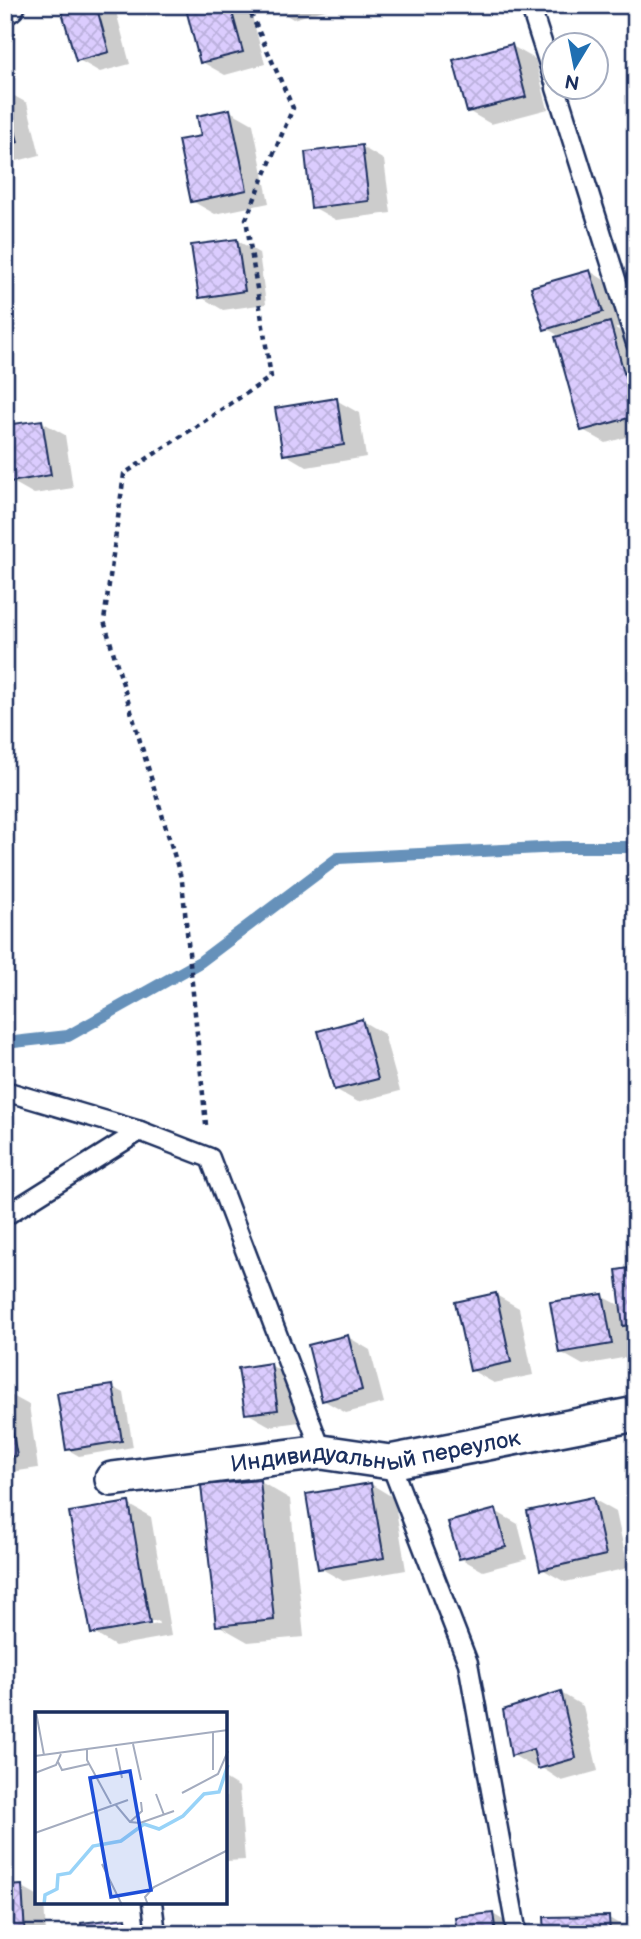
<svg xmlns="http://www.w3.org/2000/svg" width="641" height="1939" font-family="'Balsamiq Sans',sans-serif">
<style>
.shadow{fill:#0003;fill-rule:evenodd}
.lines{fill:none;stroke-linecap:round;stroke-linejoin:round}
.stream{stroke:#6691ba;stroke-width:12}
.building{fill:url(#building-cross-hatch);stroke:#1b2f5e;stroke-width:2}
.service-casing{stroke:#1b2f5e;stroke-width:23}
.minor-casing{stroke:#1b2f5e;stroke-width:38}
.path{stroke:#1b2f5e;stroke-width:4.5;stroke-dasharray:5 5;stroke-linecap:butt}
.service{stroke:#fff;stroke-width:18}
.minor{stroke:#fff;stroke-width:33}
.labels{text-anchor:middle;stroke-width:5;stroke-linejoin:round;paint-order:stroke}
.street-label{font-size:23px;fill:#1b2f5e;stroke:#fff}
.inset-river{fill:none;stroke:#98d3f8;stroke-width:3.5}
.inset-road{fill:none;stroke:#a4acbf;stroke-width:2}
.view{fill:#1d4ed8;fill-opacity:0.15;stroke:#1d4ed8;stroke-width:3.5}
.inset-edge{fill:none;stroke:#1b2f5e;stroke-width:3.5}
</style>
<defs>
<pattern id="building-cross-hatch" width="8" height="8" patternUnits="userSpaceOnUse" patternTransform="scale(1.75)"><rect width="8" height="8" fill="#dbccfe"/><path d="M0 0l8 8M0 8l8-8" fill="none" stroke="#bbb0dc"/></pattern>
</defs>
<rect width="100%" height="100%" fill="#fff"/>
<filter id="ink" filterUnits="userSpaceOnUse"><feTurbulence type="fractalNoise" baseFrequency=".0143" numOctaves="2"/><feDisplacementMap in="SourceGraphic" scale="14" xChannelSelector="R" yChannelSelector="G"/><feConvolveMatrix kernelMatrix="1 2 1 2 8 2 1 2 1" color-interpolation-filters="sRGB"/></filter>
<g filter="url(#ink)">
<g class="shadow">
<polygon points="62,5 110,5 115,8 130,64 100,72 77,59"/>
<polygon points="187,5 249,5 265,64 225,75 202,62"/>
<polygon points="270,5 342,5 293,19"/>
<polygon points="606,5 636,5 636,7 615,11"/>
<polygon points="512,46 535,59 548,109 491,124 468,111"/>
<polygon points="5,91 27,103 40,155 5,164"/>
<polygon points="230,111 253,124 269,203 215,214 192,201 203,137"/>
<polygon points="362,147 384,160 391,213 336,220 313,207"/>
<polygon points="236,240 259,253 266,304 223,310 201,297"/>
<polygon points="590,271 612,285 625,325 615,328 632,337 636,350 636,434 606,443 583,430 561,337 546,328"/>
<polygon points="336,400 359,413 366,457 307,467 285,454"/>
<polygon points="42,422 65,435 73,488 34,494 11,481"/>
<polygon points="362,1021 384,1034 400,1091 358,1102 335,1089"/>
<polygon points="636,1269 636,1331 629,1327 634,1356 583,1365 560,1352 602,1296 623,1307"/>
<polygon points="496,1295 519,1308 533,1375 494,1383 471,1370"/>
<polygon points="348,1337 370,1350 384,1403 346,1413 323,1400"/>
<polygon points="270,1365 293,1378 300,1422 270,1426 247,1413"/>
<polygon points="113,1387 124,1393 133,1447 79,1456 67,1449"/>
<polygon points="5,1392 29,1405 38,1468 5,1473"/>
<polygon points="259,1481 290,1499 304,1637 248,1642 218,1625"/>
<polygon points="371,1484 394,1498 406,1570 343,1581 320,1568"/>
<polygon points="593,1499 616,1512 628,1568 565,1582 542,1569"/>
<path d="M128,1504l23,13 20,119 -56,10 -23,-14zM158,1621l1,3 -49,8v-3z"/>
<polygon points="495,1511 518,1524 527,1559 483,1571 460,1558"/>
<polygon points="561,1693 583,1706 598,1771 562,1781 539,1766 535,1768 513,1755"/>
<polygon points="226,1779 239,1787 245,1860 226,1861"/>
<polygon points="21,1887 37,1896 37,1902 44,1902 46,1934 5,1934"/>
<polygon points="493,1914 516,1928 516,1934 459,1934"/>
<polygon points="609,1918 631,1931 631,1934 546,1934"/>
<polygon points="126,1919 149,1934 84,1934"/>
</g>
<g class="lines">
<polyline class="stream" points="5,1043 68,1036 200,962 338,858 562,847 636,847"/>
</g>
<g class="building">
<polygon points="60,5 96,5 109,52 76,61"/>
<polygon points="185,5 230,5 243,52 200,63"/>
<polygon points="512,44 526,97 467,112 453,60"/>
<polygon points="5,92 18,142 5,146"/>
<polygon points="230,109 247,190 191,202 178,140 201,136 197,116"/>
<polygon points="362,145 369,201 311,208 305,152"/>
<polygon points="237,239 245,291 199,298 191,245"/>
<polygon points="590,270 603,312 544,330 531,287"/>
<polygon points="610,322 636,416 581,431 555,337"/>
<polygon points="337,398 344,445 283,455 275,408"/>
<polygon points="42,420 51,475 10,482 5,453 5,425"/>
<polygon points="362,1019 378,1079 334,1090 318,1031"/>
<polygon points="636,1267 636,1324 623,1326 616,1270"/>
<polygon points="496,1293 511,1362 470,1371 455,1302"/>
<polygon points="603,1294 612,1344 559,1353 550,1302"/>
<polygon points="348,1335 362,1390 322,1401 308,1345"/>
<polygon points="271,1363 278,1410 245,1414 238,1368"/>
<polygon points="113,1385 122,1441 66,1450 57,1393"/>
<polygon points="5,1390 17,1456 5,1457"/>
<polygon points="260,1480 274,1620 216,1626 201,1485"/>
<polygon points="371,1483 384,1558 318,1569 306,1494"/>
<polygon points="593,1497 606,1555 540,1570 527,1511"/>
<polygon points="129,1502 150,1624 91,1634 69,1512"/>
<polygon points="496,1509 506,1547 459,1559 448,1522"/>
<polygon points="561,1691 576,1758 538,1769 533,1749 511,1756 503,1710"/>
<polygon points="22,1885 25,1934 5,1934 5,1886"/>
<polygon points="493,1913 496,1934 457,1934 455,1917"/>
<polygon points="609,1916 610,1934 545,1934 544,1917"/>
<polygon points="126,1918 128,1934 82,1934 81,1923"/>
<polygon points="362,1927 363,1934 320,1934"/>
</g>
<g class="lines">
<g class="service-casing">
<g id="service">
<polyline points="530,5 554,80"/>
<polyline points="556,88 636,343"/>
<polyline points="5,1091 140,1131 210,1158 322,1452"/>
<polyline points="5,1216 140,1131"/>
<polyline points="390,1462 468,1663 517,1934"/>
<polyline points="152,1902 156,1934"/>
</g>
</g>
<g class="minor-casing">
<g id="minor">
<polyline points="5,7 8,5"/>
<path id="s1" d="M112,1479l210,-27 68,10 246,-48"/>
</g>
</g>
<polyline class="path" points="206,1125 182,881 104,621 124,474 271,377 246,219 293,108 247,5"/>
<use href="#service" class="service"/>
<use href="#minor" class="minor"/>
</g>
</g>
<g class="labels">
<g class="street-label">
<text dy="8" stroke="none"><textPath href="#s1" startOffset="266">Индивидуальный переулок</textPath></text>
</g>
</g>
<g transform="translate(35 1712)">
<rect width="192" height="192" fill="#fff"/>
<path class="inset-river" d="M9,193l1,-10 12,-6 1,-14 12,-2 23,-27 28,-5 23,-17 15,5 24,-13 21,-22 15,-2 9,-27"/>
<path class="inset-road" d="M1,0l8,43M178,20v38M98,32l8,36M81,36l6,30M52,37v11l24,44M0,44l193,-26M23,50l4,8 27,-6M0,61l21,-8 5,-11M147,81l36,-19 10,-23M121,82l8,21M80,92l15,18 10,1 34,-12M95,110l12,-11 -1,-9M0,121l93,-33M67,152l20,41M113,193l-3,-8 9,-10 74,-37"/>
<path class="view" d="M95,59l21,119 -40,7 -21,-119z"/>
<rect width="192" height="192" class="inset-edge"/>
</g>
<rect width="641" height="1939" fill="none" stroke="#fff" stroke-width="28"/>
<rect x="14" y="14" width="613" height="1911" fill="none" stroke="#1b2f5e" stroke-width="2.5" filter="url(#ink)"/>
<g transform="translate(575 66) rotate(190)"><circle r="33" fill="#ffffff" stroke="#a4acbf" stroke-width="2"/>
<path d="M0-5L12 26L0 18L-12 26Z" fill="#1f6fb2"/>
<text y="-10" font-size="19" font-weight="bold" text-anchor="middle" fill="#1b2f5e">N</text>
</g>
</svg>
